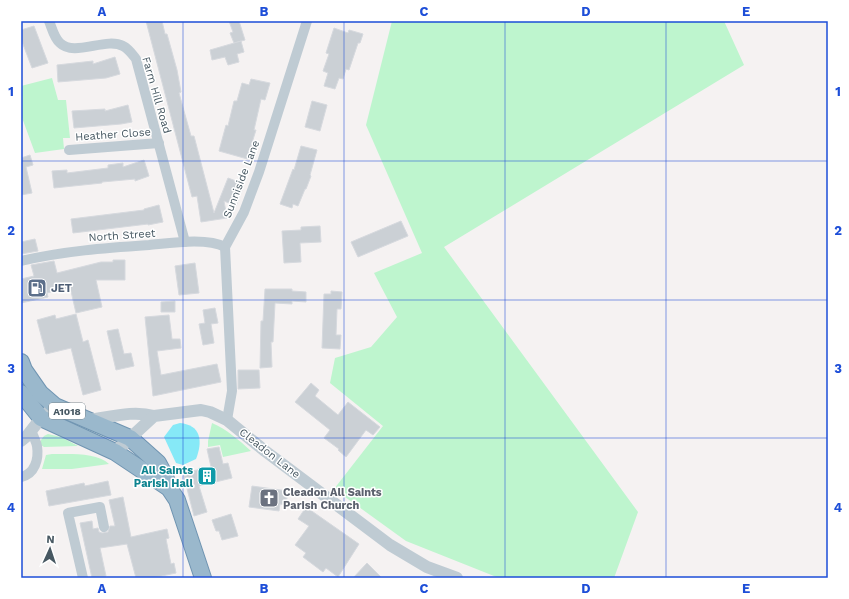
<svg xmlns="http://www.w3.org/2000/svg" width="849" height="599" font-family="'Work Sans',sans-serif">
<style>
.green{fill:#bef5ce}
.water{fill:#86e9f7}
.building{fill:#cbd0d5;stroke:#d6d9de}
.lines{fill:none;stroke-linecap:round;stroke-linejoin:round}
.trunk-casing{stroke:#7095b2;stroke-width:18}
.minor{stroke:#bfcbd3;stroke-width:10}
.tertiary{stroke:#bfcbd3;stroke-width:12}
.trunk{stroke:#9ab8cc;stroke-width:16}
.grid{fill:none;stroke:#1d4ed8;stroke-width:1;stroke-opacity:0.55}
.labels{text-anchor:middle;stroke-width:3;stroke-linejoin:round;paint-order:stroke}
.shield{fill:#fff;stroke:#7e8a91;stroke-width:1}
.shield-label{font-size:10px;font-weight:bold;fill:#475862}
.street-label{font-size:11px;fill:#475862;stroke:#fff}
.service-label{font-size:11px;font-weight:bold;fill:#4e5e75;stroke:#fff;text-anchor:start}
.culture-label{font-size:11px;font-weight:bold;fill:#0d838f;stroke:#fff;text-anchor:end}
.worship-label{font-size:11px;font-weight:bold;fill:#5b616d;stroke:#fff;text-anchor:start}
.neatline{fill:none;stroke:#1d4ed8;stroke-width:1.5}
.grid-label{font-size:13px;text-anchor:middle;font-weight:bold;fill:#1d4ed8}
</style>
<rect width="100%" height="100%" fill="#f5f2f2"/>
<g class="green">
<polygon points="392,21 724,21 744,65 444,247 638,512 614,578 499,578 406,541 334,489 383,426 330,383 335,358 371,347 397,317 374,273 422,253 366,125"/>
<polygon points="52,78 58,100 66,100 70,138 63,138 64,149 35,153 21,115 21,86"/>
<path d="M212,423c14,6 27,17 39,28l-28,6 -3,-12 -12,2v-6z"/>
<polygon points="48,434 61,437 78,446 44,447 41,445 41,440 44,436"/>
<path d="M52,454c17,0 45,-2 57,10l-37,5h-30l4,-14z"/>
</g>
<path class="water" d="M180,423c21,2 23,18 16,36l-13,6 -7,-2 -12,-26 9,-12z"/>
<g class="building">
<polygon points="146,21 162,21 165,34 167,34 177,70 181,92 179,93 191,136 194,136 214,213 228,178 244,184 236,206 224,201 227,218 201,222 197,196 192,197"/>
<polygon points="229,21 239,21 245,40 234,43 230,33 233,32"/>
<polygon points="34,26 48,63 32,68 21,39 21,30"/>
<polygon points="334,28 348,33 349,30 363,34 360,43 358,43 349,70 346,69 343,79 339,78 335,89 324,86 328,73 323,71 329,54 326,53"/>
<polygon points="241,41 244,52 237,54 239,62 228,65 225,57 212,60 210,50"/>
<polygon points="115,57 120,74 106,78 58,82 57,65 93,61 93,64"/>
<polygon points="251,79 270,83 265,100 261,99 254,130 256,130 251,146 255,148 251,160 219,151 226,125 228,126 234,101 237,101 242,83 249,85"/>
<polygon points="312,101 327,105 320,131 305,127"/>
<polygon points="128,105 132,122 121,124 74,128 72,111 105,109 105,111"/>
<polygon points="301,146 317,150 310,175 311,176 306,189 305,189 298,206 293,204 292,208 280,204 293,169 294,170"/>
<polygon points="30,155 33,165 26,167 32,193 21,195 21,158"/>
<polygon points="144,160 149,176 135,181 135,179 102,182 102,183 54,188 52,171 67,170 67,173 108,168 108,165 123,163 123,167"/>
<polygon points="159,205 163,222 148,225 148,224 73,233 71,219 144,210 144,209"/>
<polygon points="401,221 408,236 358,257 351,242"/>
<polygon points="320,226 321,242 300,243 301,262 284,263 282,231 301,230 301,227"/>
<polygon points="35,239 38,251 21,254 21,242"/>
<polygon points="113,260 125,260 125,280 96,280 102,307 76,313 70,287 47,293 48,297 21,303 21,279 34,276 31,265 54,261 57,273 101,262 113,262"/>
<polygon points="195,263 199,293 179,295 175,266"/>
<polygon points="265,289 292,289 292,291 306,292 306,302 292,301 292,304 275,303 273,342 271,342 272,367 260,368 261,321 263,321"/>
<polygon points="331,291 342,292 341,309 337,309 336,335 341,335 340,349 322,348 324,294 331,294"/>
<polygon points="175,301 175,312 161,312 161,302"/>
<polygon points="215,308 218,323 211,324 214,343 203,345 199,324 205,323 203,310"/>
<polygon points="76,314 83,342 88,340 101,390 83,395 71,348 46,354 37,320 55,315 56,319"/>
<polygon points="169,315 172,339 180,339 181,348 157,351 161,375 217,364 221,382 153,396 145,317"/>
<polygon points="118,329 124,354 131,353 134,366 116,370 107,331"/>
<polygon points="238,370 259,370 260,388 238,389"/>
<polygon points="311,383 319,390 315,396 338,415 348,402 380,427 373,435 366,430 346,457 338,450 339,449 324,438 330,430 295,402"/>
<polygon points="219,447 223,464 228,463 232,478 199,486 207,512 194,516 183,473 211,467 207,449"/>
<polygon points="108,481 111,495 49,506 46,491 84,483 85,486"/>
<polygon points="252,486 288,491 286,505 280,504 279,511 249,507"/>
<polygon points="123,497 131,537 167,529 169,538 166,539 171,564 174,563 176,573 152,578 136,578 127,544 100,548 106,576 92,578 80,523 92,521 93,529 98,528 99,532 102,533 108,532 110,526 115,526 109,500"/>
<polygon points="306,507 359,544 338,577 326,568 323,572 303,557 306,553 295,545 309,526 298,519"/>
<polygon points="231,514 238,536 222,540 219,531 216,531 212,520"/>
<polygon points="367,563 382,578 353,578"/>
</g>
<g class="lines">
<g class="trunk-casing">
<g id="trunk">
<polyline points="21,362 24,370 40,393 55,406 130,438 158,463 165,476 169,488"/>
<polyline points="21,393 41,418 115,452 169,488 177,500 203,578"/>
</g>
</g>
<g class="minor">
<path d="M49,21c3,7 5,17 11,22 14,14 46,-6 63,3 6,3 9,8 13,13l49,183"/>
<polyline points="69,150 159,143"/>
<path d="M21,261c43,-10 84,-13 128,-16 21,-2 58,-8 76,2"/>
<polyline points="227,420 232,391 225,247 244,212 259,172 307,21"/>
<path d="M21,477c14,-3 18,-18 16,-31 -1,-5 -4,-11 -6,-15"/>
<polyline points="83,578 68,513 100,507 104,527"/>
</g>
<g class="tertiary">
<path d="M89,420c22,-3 44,-10 65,-4"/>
<polyline points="21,441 27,436 41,418 55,406"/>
<polyline points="115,452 154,416 201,410 210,412 227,420 265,451 390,545 427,567 457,578"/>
</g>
<use href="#trunk" class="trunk"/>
</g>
<path class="grid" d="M183,21v557M344,21v557M505,21v557M666,21v557M21,161h807M21,300h807M21,438h807"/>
<defs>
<g id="fuel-square" transform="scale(1)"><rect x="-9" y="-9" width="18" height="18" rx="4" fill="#5c6f8a" stroke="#fff"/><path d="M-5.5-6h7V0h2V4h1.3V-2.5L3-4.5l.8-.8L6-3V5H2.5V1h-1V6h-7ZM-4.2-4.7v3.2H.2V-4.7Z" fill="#fff"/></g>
<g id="building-square" transform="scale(1)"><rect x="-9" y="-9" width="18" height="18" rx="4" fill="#0f9aa8" stroke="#fff"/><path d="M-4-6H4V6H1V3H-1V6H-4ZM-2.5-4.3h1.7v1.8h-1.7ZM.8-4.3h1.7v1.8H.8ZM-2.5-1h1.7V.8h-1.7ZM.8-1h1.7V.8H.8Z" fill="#fff"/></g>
<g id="church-square" transform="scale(1)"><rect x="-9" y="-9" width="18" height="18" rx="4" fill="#6b7280" stroke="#fff"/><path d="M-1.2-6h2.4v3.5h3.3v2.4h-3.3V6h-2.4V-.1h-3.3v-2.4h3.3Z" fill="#fff"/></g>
</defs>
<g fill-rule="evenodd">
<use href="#fuel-square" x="37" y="288"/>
<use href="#building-square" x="207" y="476"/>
<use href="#church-square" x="269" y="498"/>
</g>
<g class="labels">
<rect class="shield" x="49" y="403" width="36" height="16" rx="3"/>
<g class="shield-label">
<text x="67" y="415">A1018</text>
</g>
<g class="street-label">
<text transform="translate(157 95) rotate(74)" y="4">Farm Hill Road</text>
<text transform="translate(113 134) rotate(-4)" y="4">Heather Close</text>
<text transform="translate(241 179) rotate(-69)" y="4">Sunniside Lane</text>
<text transform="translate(122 235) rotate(-4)" y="4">North Street</text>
<text transform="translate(270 453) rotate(38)" y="4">Cleadon Lane</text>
</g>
<g class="service-label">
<text x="51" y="292">JET</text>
</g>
<g class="culture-label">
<text x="193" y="474">All Saints<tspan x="193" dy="13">Parish Hall</tspan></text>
</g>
<g class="worship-label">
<text x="283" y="496">Cleadon All Saints<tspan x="283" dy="13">Parish Church</tspan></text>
</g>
</g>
<rect width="849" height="599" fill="none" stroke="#ffffff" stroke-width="44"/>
<g transform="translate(50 549) rotate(3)" stroke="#ffffff" stroke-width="3" paint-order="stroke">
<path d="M0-3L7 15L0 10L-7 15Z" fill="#475862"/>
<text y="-6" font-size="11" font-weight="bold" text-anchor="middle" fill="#475862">N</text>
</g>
<rect x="22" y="22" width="805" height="555" class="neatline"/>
<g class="grid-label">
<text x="102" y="16">A</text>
<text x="264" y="16">B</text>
<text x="424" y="16">C</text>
<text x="586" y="16">D</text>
<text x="746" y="16">E</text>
<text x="11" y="96">1</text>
<text x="838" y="96">1</text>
<text x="11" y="235">2</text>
<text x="838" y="235">2</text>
<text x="11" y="373">3</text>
<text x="838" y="373">3</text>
<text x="11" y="512">4</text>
<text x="838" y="512">4</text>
<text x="102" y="593">A</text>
<text x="264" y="593">B</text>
<text x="424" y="593">C</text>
<text x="586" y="593">D</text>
<text x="746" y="593">E</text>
</g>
</svg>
